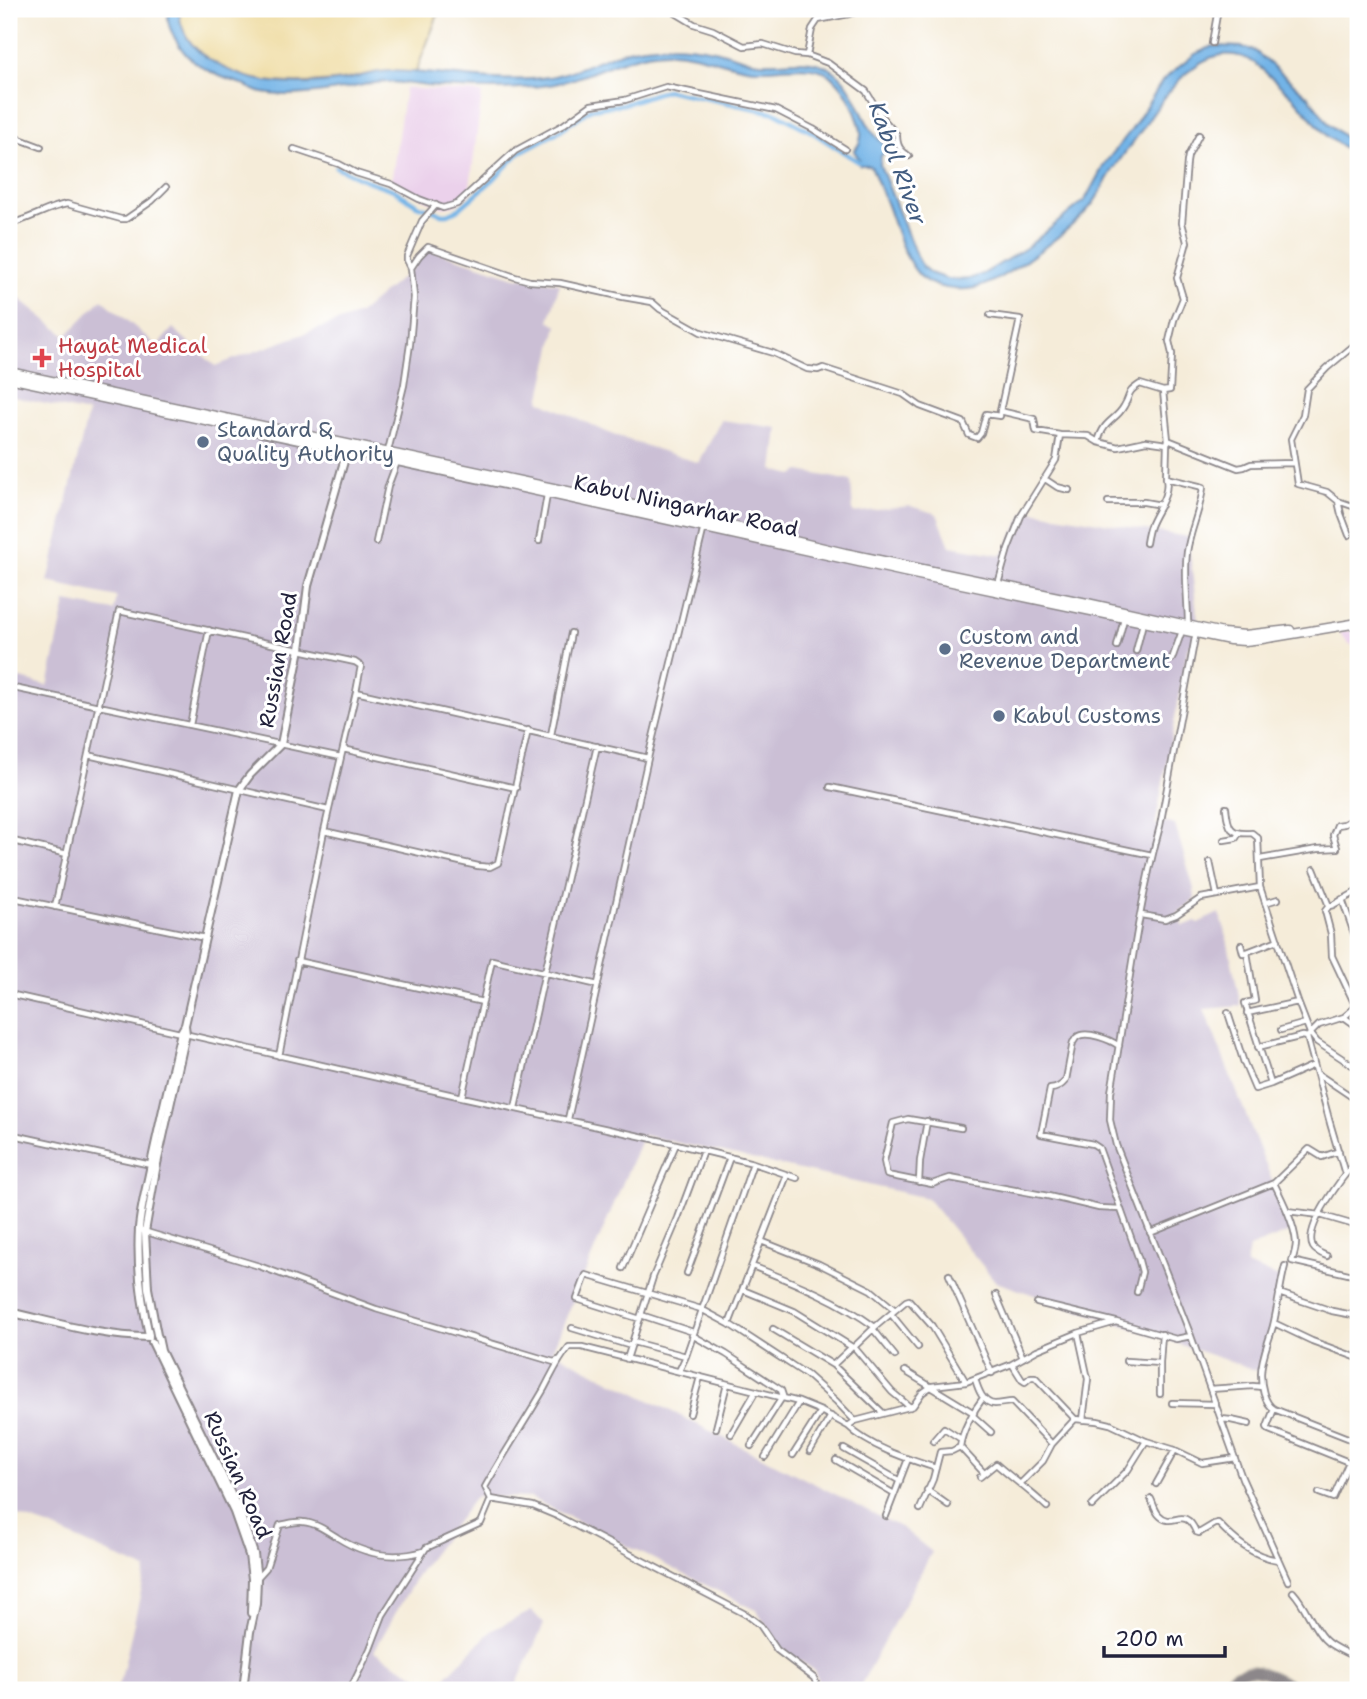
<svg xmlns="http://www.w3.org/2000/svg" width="1367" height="1699" viewBox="0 0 1367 1699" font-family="'Shantell Sans',sans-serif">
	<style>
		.built { fill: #ebd1eb }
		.industrial { fill: #cbbfd5 }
		.sand { fill: #eeda9e; stroke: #887e6c; stroke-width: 2 }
		.water { fill: #73b4e7; stroke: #4a6b91; stroke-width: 2 }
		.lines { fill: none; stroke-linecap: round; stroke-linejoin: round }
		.canal { stroke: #73b4e7; stroke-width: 4.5 }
		.taxiway { stroke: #8c878a; stroke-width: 10 }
		.street-casing { stroke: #8c878a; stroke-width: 8 }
		.secondary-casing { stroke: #8c878a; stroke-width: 10 }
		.highway-casing { stroke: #8c878a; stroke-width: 11 }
		.street { stroke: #fff; stroke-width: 4.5 }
		.secondary { stroke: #fff; stroke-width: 6 }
		.highway { stroke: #fff; stroke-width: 8 }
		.health-dot { fill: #e0444e; stroke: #fff; stroke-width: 2.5 }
		.service-dot { fill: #5c6f8a; stroke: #fff; stroke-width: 2.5 }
		.labels { text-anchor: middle; stroke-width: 6; stroke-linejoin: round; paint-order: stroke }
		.health-label { font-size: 21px; fill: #be3a42; stroke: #fff; text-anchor: start }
		.service-label { font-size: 21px; fill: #4e5e75; stroke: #fff; text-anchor: start }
		.street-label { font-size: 21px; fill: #22223b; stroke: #fff }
		.water-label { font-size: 23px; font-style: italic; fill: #425c80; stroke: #fff }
	</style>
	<rect width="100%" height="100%" fill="#fff"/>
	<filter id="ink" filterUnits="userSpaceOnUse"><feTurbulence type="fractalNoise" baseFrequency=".0143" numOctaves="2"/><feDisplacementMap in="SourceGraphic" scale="14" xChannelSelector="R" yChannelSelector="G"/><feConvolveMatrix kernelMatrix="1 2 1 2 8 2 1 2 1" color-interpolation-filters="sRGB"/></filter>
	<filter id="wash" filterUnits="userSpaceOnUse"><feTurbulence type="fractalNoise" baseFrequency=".00686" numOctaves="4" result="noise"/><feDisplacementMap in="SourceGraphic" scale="28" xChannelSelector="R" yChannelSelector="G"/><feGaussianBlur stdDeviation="1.57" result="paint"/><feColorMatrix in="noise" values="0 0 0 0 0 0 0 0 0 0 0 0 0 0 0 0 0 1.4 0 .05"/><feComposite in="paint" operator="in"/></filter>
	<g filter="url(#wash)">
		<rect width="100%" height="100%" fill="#f5ecd9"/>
		<!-- built -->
		<path class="built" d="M405 88 482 93 469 194 457 204 443 208 391 184Z
			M1358 630V649L1347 642 1339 632Z"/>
		<!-- industrial -->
		<path class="industrial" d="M425 248 515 277 560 283 549 321 557 325 540 401 613 435 699 463 721 420 778 428 773 470 793 475 800 471 851 481 853 513 910 506 937 514 950 546 1002 555 1026 510 1188 537 1199 630V639L1188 647 1155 826 1165 822 1175 825 1194 889 1195 899 1177 914 1183 926 1196 921 1198 923 1219 913 1225 929 1241 1006 1204 1009 1292 1231 1249 1248 1246 1265 1282 1278 1261 1372 996 1282 927 1198 643 1135 552 1351 902 1528 932 1552 858 1690H821L814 1670 783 1650 756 1610 531 1498 476 1496 419 1572 374 1651 436 1687 492 1630 532 1611 544 1624 514 1690H116L122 1675 146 1570 48 1526 9 1513V676L48 686 66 602 114 611 117 597 48 582 88 413 9 396V290L66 336 102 299 157 346 173 328 215 366 359 314 414 267Z"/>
		<!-- sand -->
		<path class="sand" d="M179 9H440L416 72C403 73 391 70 378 72 370 73 361 76 352 78 342 81 331 81 320 82 280 85 241 82 207 58 191 46 179 30 179 9Z"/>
		<!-- water -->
		<path class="water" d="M170 9H179C179 29 190 46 206 57 248 87 301 88 349 79 363 76 376 71 391 71 443 72 497 85 549 77 584 71 611 50 645 47 667 44 692 45 714 50 729 53 743 60 760 62 780 64 803 57 823 65 853 77 856 107 872 131 876 137 882 142 887 147V150L881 156 880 165 916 255 923 267 930 273 947 279 958 280 969 279 983 274 1026 248 1085 200 1105 163 1132 129 1163 80 1195 54 1213 46 1243 47 1255 51 1309 97 1328 123 1358 148V157L1328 137 1294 98 1255 63C1204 31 1165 96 1141 131 1132 144 1122 156 1113 170 1105 181 1100 195 1091 206 1073 228 1002 283 974 288 957 291 932 289 919 275 903 257 896 230 888 208 883 194 877 182 872 168L868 165H860L858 163 860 160 854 151C864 140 862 129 857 117 851 99 840 80 823 71 804 63 775 70 754 69 724 66 697 51 666 52 624 53 589 79 549 85 509 91 467 89 427 86 413 84 398 82 385 82 372 82 360 86 348 88 322 93 290 98 263 93 254 91 247 86 239 83 220 77 203 70 188 56 181 50 168 29 168 19 168 17 169 11 170 9Z"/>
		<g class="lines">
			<!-- canal -->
			<path class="canal" d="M336 167 365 180 394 190 417 205 442 214H448L459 209 494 179 520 152 556 133 591 109 624 104 666 90 776 113 812 132 859 162H864"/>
			<!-- taxiway -->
			<path class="taxiway" d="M1220 1690C1241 1654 1273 1676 1300 1690"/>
		</g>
	</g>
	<g filter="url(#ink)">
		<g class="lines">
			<!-- street casing -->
			<g class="street-casing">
				<path id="street" d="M669 9 694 24 713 30 744 46 763 44 795 54 807 55 828 63 866 91 883 119 897 135C897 146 900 150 909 156
					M1212 43 1218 9
					M807 55 812 29 818 20 849 14 865 9
					M9 135 41 147
					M294 149 339 164 356 173 391 184 419 199 443 208 457 204 515 151 563 125 591 105 625 100 666 87 776 110 813 129 845 149
					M9 224C29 220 48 207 67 204L121 219H126L152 201 166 187
					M411 268 419 256 428 247 515 277 530 281 560 283 623 297 652 302 660 309 701 332 773 353 807 369 818 370 823 368 903 394 920 406 963 422 969 435 977 438 981 433 986 414 1000 416V411L1034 419 1036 431 1060 435 1088 436 1098 442 1118 447 1146 441 1167 444 1168 440 1238 468 1244 467 1251 464 1294 463
					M990 315 1020 319 1000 411
					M1358 342 1327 368 1307 389 1303 415 1291 439 1298 484 1327 492 1338 501 1358 508
					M1168 440 1163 391 1170 390 1172 354 1169 341 1174 320 1183 298 1177 278 1187 242 1182 223 1187 162 1188 156 1199 135
					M1098 442C1104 419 1116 421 1124 406 1132 393 1125 394 1140 384L1163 391
					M1167 444 1166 478 1203 487C1201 509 1190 530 1187 552 1184 576 1188 600 1188 625
					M388 451 404 385 410 344 414 297 411 268 407 260V256L422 221 436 205
					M1045 479 1057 487 1069 490
					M1338 501 1341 514 1349 535
					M1108 502H1144L1161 505
					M539 541 547 495
					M376 542 388 486 397 462
					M1146 543C1147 537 1148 531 1150 526 1156 510 1170 496 1166 478
					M998 584 1008 549 1021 516 1056 460 1060 435
					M1196 632 1160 826C1136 913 1127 1004 1111 1092L1110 1120 1116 1145 1191 1336 1242 1478 1288 1581
					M1117 646 1124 619
					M1136 651 1143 623
					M1172 659 1182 631
					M9 687 341 757
					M356 692 648 758
					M190 725 209 630
					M551 735 571 633
					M343 749 516 788
					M88 755 328 810
					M830 787 1152 855
					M1226 808C1228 828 1230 835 1252 833L1258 838 1260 887 1298 1002 1310 1033 1317 1042 1358 1069
					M324 831 478 866 490 867 498 863 528 730
					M9 840 67 854
					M1224 840 1236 838 1239 833
					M1260 859 1318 849 1337 848 1333 835 1337 825 1344 824 1358 816
					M1210 862 1217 895
					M1314 869 1329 906 1333 905 1358 891
					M9 897 205 938
					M1342 899 1358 945
					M1265 903 1278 899
					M1329 906 1325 911 1331 934 1332 956 1356 1007
					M55 907 119 611 355 662 361 666 356 692 324 831 279 1056
					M1141 915 1165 919 1176 915 1201 898 1260 887
					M1241 945 1243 953 1247 952 1255 1001 1245 1003 1271 1084
					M1247 952 1278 940
					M297 961 483 1002
					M9 994 462 1097 676 1144 753 1163 797 1178
					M1228 1013 1244 1063 1255 1089 1271 1084 1314 1065
					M1247 1013 1298 1002
					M1344 1017 1358 1027
					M1281 1030 1306 1023
					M1119 1046C1111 1040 1086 1030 1077 1037 1075 1038 1075 1041 1073 1042L1066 1080C1062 1085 1056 1089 1050 1089L1041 1134 1093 1144 1099 1148 1138 1257 1142 1272 1137 1292
					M1258 1047 1303 1036 1307 1037
					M1318 1074 1358 1101
					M462 1097 492 960 598 985
					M515 1108 545 972 597 746
					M568 1119 648 758 704 527
					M961 1128 908 1119 893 1123 884 1161 887 1175 932 1184 950 1178 1048 1196 1099 1208 1121 1209
					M9 1134 151 1165
					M1345 1174 1330 1123 1307 1037 1319 1025 1344 1017 1358 1005
					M919 1182 920 1161 927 1121
					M1274 1183C1282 1199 1295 1225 1296 1243 1296 1249 1294 1255 1292 1261L1357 1276
					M1287 1211 1320 1215 1358 1226
					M143 1231 259 1266 376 1309 554 1362 558 1360
					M1150 1233 1274 1183 1309 1149 1322 1157 1339 1151
					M761 1241 819 1264 871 1290 895 1310
					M1327 1256C1322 1254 1316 1252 1313 1247 1302 1228 1345 1174 1358 1159
					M752 1266C795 1283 837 1299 875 1327
					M1285 1266C1280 1285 1278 1306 1273 1326 1269 1341 1261 1358 1261 1374 1261 1385 1264 1403 1274 1409L1358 1442
					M623 1268 676 1144
					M687 1273 730 1157
					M949 1275 992 1373
					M743 1290 794 1311 852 1347
					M1279 1293 1332 1311 1358 1316
					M996 1295 1023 1358
					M1037 1303 1116 1322 1176 1339 1191 1336
					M891 1314 918 1347
					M641 1315 693 1332
					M640 1319 577 1299 586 1275 701 1309 729 1324 807 1375 836 1401 855 1421
					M1274 1323 1312 1341 1358 1358
					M729 1324 787 1175
					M572 1328 631 1346
					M773 1329 833 1365 883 1413
					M873 1329 895 1356
					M1078 1333 1088 1379 1083 1420
					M692 1335 726 1354 781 1390 783 1396 751 1446
					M633 1342 686 1356
					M854 1347 892 1392 910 1407
					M627 1359 653 1277 678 1218 703 1151
					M1126 1361 1160 1363
					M1012 1364 1022 1380 1025 1382 1031 1377H1035L1075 1419
					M833 1365 852 1347H854L875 1327 906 1301 909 1300 932 1326 966 1382
					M679 1371 686 1356 753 1163
					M905 1371 974 1413
					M975 1379C978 1389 983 1404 995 1404 1001 1404 1007 1402 1012 1402L1052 1444
					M1210 1389 1253 1386 1262 1387
					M1160 1394V1363L1162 1334
					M1172 1403 1216 1404
					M1274 1409 1267 1427 1269 1430 1356 1465
					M690 1414 700 1377
					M972 1415 991 1432
					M1221 1419 1231 1420 1249 1424
					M848 1426C869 1447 908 1459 936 1468
					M716 1428 727 1384
					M731 1434 756 1391
					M933 1441 944 1428 961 1439
					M960 1447 984 1473
					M844 1449 900 1481
					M810 1451 831 1416
					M793 1455 821 1411
					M765 1457 799 1402
					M836 1460 894 1494
					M980 1477 996 1464C1013 1479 1030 1491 1047 1507
					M1020 1484 1043 1461 1052 1444 1075 1419 1097 1421 1110 1424 1146 1441 1175 1450 1202 1463 1235 1458
					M1156 1484 1175 1450
					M927 1490 948 1505
					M1319 1493 1333 1498 1349 1462
					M1151 1499C1153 1503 1155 1511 1159 1515 1173 1530 1184 1504 1196 1532L1199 1533 1214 1524 1218 1523C1235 1541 1252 1556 1278 1560
					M1092 1506 1128 1470 1146 1441
					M920 1509 933 1479 940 1452 952 1451 960 1447C962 1431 973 1411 983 1398
					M886 1516 908 1459
					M257 1578 266 1568 280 1525C287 1524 296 1521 303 1522 316 1523 327 1531 338 1538 365 1555 394 1560 424 1551
					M1293 1592C1306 1606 1311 1625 1324 1639 1332 1648 1348 1653 1358 1659
					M350 1690 370 1649 383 1615 426 1548 481 1523 491 1499
					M819 1690 814 1678 777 1650 760 1625 747 1615 557 1516 533 1506 491 1499 485 1487C504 1453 525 1422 544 1389 552 1374 558 1360 569 1347H582L799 1402 821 1411 848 1426 855 1421 913 1406 922 1393 932 1386 966 1382 1012 1364 1037 1350 1078 1333 1116 1322"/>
			</g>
			<!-- secondary casing -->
			<g class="secondary-casing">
				<path id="secondary" d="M9 1312C54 1322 102 1337 149 1337
					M149 1335C141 1300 137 1264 139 1228 141 1205 148 1182 152 1159 161 1117 171 1074 181 1032L185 1025 239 790 250 775 281 744 300 649 308 586 347 451
					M157 1335 148 1288 145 1232 157 1164 186 1034 185 1025
					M158 1337 161 1351 239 1510 254 1554 257 1579 256 1604 250 1632 243 1690
					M152 1342 234 1512 249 1555 252 1579 251 1613"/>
			</g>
			<!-- highway casing -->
			<g class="highway-casing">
				<path id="highway" d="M9 372 723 524 845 553 1087 603 1223 633 1245 635 1290 630
					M9 378 560 496 904 572 1230 640 1245 641 1262 639 1358 623"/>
			</g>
			<!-- street -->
			<use href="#street" class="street"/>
			<!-- secondary -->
			<use href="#secondary" class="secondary"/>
			<!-- highway -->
			<use href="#highway" class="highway"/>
		</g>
	</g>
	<!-- markers -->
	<path class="health-dot" d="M38.5 347.5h7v7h7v7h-7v7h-7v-7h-7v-7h7z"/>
	<g class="service-dot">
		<circle cx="203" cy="442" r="7"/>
		<circle cx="945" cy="649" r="7"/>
		<circle cx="999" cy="716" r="7"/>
	</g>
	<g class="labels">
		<!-- health labels -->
		<g class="health-label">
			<text x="58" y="353">Hayat Medical<tspan x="58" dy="24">Hospital</tspan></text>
		</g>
		<!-- service labels -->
		<g class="service-label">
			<text x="217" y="437">Standard &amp;<tspan x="217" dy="24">Quality Authority</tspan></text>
			<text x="959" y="644">Custom and<tspan x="959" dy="24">Revenue Department</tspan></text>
			<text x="1013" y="723">Kabul Customs</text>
		</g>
		<!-- street labels -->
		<g class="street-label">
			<text transform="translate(686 506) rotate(12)" y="7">Kabul Ningarhar Road</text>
			<text transform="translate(278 660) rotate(-80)" y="7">Russian Road</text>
			<text transform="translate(238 1475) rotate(66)" y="7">Russian Road</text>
		</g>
		<!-- water labels -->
		<g class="water-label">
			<text transform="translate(898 163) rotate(70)" y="8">Kabul River</text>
		</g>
	</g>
	<!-- margin -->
	<rect width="1367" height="1699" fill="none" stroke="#fff" stroke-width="35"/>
	<!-- scale -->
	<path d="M1104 1646v10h121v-10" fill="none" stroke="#22223b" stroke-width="3.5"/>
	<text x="1115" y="1646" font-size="21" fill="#22223b" stroke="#ffffff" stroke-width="5" paint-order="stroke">200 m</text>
</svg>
